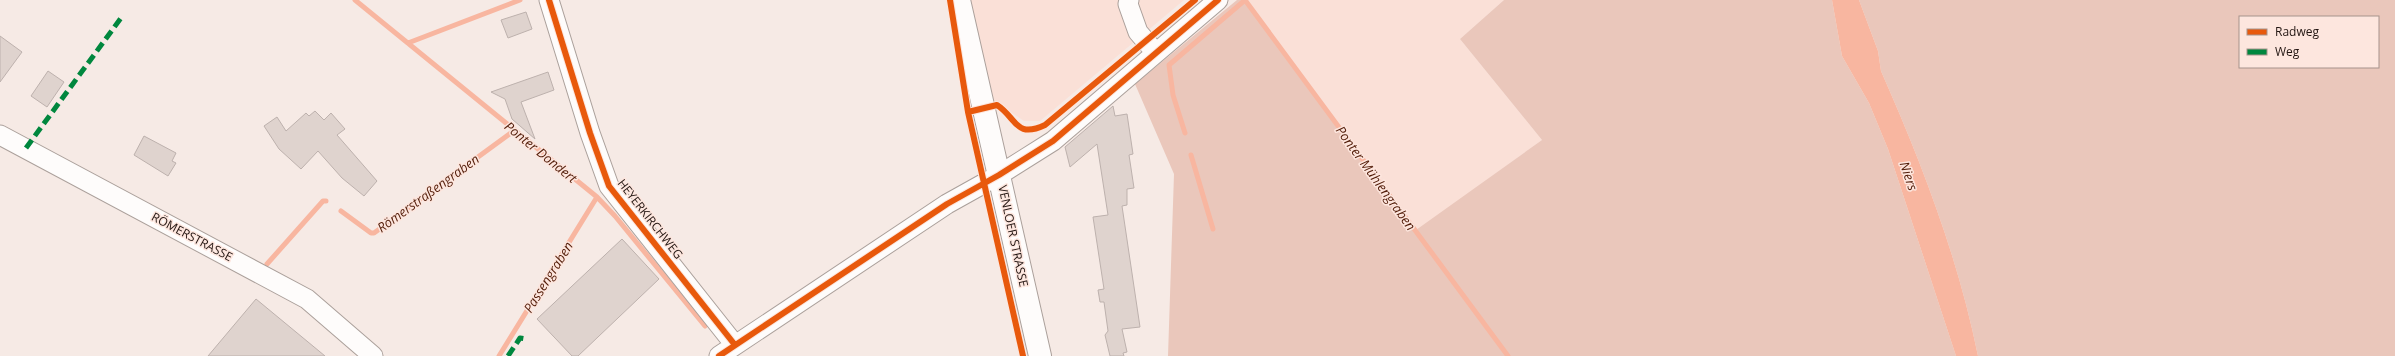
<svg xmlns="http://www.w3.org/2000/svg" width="2395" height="356" viewBox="0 0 2395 356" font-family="'Open Sans',sans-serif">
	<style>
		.built { fill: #fae0d7 }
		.green { fill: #eac7bb; fill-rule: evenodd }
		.water { fill: #f8b6a0 }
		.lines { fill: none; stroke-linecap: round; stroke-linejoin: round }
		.stream { stroke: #f8b6a0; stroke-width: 5 }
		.building { fill: #dfd3ce; stroke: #bdb1ad }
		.minor-casing { stroke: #aba09b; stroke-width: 21 }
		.major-casing { stroke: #aba09b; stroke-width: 24 }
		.minor { stroke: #fefcfb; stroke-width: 19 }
		.major { stroke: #fefcfb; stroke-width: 22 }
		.quiet { stroke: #00873e; stroke-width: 5; stroke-dasharray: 10 5; stroke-linecap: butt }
		.cycleway-casing { stroke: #fde6de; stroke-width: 8 }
		.cycleway { stroke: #e8590c; stroke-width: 6 }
		.labels { text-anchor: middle; stroke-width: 3; stroke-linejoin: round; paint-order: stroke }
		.street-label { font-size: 12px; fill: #231612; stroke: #fde6de }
		.water-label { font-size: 13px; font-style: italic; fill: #521c08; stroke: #fde6de }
	</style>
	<rect width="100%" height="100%" fill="#f6eae5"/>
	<!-- built -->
	<path class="built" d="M970 0H1184L1040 121H1024L993 100Z
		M1245 0H1504L1460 39 1542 140 1416 231Z"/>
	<!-- green -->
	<path class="green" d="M1237 0H1245L1416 230 1542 140 1460 39 1504 0H1832L1842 56 1869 103 1888 149 1956 356H1168L1174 174 1135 84Z
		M1859 0H2395V356H1978C1958 257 1922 164 1881 71L1878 51ZM2240 17H2378V67H2240Z"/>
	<!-- water -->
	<path class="water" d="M1832 0H1859L1878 51 1881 71C1922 164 1958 257 1978 356H1956L1888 149 1869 103 1842 56Z"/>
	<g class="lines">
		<!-- stream -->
		<path class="stream" d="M355 0 597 197 615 216 705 326
			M408 43 520 0
			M1185 133 1173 95 1169 65 1245 0 1508 356
			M1191 155 1213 229
			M341 211 371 233H374L515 130
			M267 264 323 201H326
			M499 356 597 197"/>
	</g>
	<!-- building -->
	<path class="building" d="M526 12 532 29 508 38 501 20Z
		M0 36 22 52 0 82Z
		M48 71 64 82 47 107 31 96Z
		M548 72 554 90 521 102 535 139 512 119 505 99 491 92Z
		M1113 106 1115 116 1127 114 1133 154 1129 155 1134 188 1127 189V205L1122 206 1140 327 1122 329 1127 352 1123 353 1124 356H1110L1105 335 1108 331 1104 302H1100L1098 290 1104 289 1093 217 1108 215 1097 144 1070 167 1065 147Z
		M315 111 324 120 331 113 345 129 337 135 377 181 364 196 342 178 318 151 301 169 279 149 264 126 277 117 286 131 306 113 309 116Z
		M144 136 176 153 172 161 176 163 168 176 134 155Z
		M622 239 659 279 578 356H572L537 319Z
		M256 299 325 356H208Z"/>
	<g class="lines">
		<!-- minor casing -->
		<g class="minor-casing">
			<path id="minor" d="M549 0 590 133 609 186 735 345
				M1129 0 1128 4 1138 32 1156 53
				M0 135 307 299 373 356
				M719 356 947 204 999 175 1053 141 1218 0"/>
		</g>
		<!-- major casing -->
		<g class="major-casing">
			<path id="major" d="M959 0 1040 356"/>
		</g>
		<!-- minor -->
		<use href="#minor" class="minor"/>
		<!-- major -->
		<use href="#major" class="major"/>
		<!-- quiet -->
		<path class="quiet" d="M26 148 121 18
			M508 356 520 338 526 339"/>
		<!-- cycleway casing -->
		<g class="cycleway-casing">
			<path id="cycleway" d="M549 0 590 133 609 186 735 345
				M950 0 968 112 1023 356
				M968 112 997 105C1017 118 1015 139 1045 125L1195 0
				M719 356 947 204 999 175 1053 141 1218 0"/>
		</g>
		<!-- cycleway -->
		<use href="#cycleway" class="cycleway"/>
	</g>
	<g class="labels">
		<!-- street labels -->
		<g class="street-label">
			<text transform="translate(650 219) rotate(52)" y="4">HEYERKIRCHWEG</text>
			<text transform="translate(1013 236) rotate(78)" y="4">VENLOER STRASSE</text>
			<text transform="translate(192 237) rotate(28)" y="4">RÖMERSTRASSE</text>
		</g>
		<!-- water labels -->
		<g class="water-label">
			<text transform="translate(541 152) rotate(39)" y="5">Ponter Dondert</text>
			<text transform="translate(1909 176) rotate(71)" y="5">Niers</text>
			<text transform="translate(1376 178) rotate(54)" y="5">Ponter Mühlengraben</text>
			<text transform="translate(428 193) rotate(-36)" y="5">Römerstraßengraben</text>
			<text transform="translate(548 277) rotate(-58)" y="5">Passengraben</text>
		</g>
	</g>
	<!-- legend -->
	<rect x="2239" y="16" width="140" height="52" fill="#fde6de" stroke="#a6938c"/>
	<rect x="2247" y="29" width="20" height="6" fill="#e8590c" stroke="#a6938c"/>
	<text x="2275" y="36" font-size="12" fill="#231612">Radweg</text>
	<rect x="2247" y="49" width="20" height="6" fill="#00873e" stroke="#a6938c"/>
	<text x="2275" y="56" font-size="12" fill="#231612">Weg</text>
</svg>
